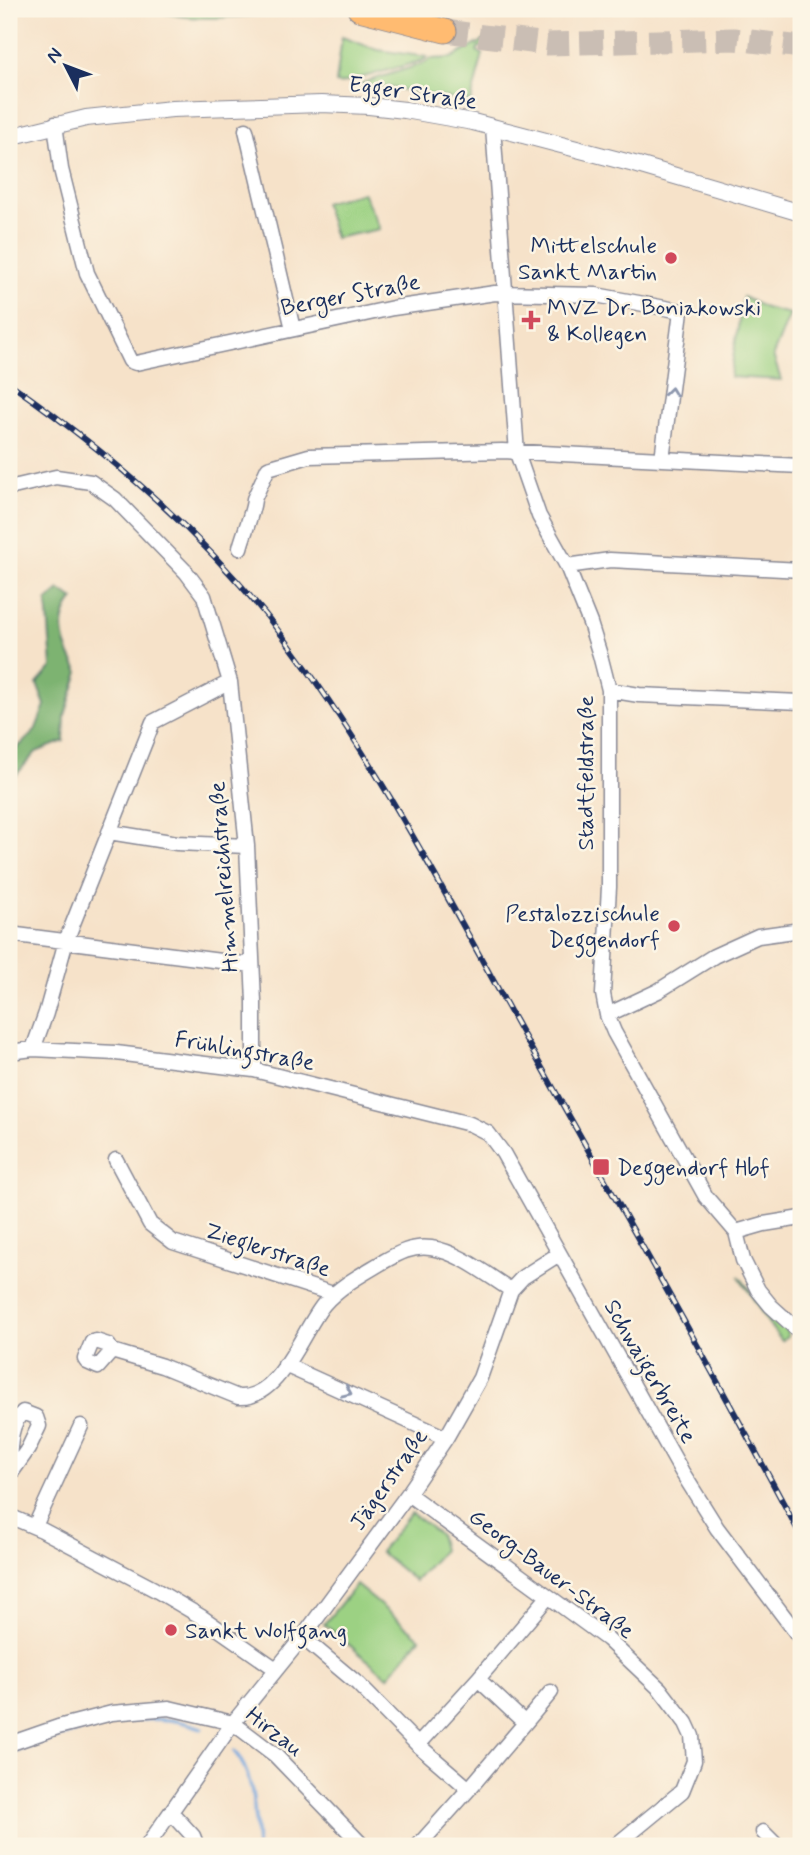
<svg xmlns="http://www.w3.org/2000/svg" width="810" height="1855" viewBox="0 0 810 1855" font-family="Mynerve,sans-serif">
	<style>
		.green { fill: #9cd183; stroke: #5c8070; stroke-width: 2 }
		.forest { fill: #7db371; stroke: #4c7168; stroke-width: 2 }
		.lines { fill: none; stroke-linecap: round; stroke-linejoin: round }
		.stream { stroke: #71a4dd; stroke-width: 3.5 }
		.trunk-tunnel { stroke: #cabeb4; stroke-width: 23; stroke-dasharray: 23 11; stroke-linecap: butt }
		.minor-casing { stroke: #888894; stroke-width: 17 }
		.tertiary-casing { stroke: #888894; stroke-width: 18 }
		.trunk-casing { stroke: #888894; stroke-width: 25 }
		.minor { stroke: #fff; stroke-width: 14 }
		.tertiary { stroke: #fff; stroke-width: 16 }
		.trunk { stroke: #ffbb71; stroke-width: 23 }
		.rail-casing { stroke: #1b2f5e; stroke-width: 6 }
		.rail { stroke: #fcf5e5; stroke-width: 3.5; stroke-dasharray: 10; stroke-linecap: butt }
		.oneway { stroke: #8d97ae }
		.poi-dot { fill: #d1495b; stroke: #fcf5e5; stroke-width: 2.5 }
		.labels { text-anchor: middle; stroke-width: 5; stroke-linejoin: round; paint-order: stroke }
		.street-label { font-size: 23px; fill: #1b2f5e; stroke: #fcf5e5 }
		.poi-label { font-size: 23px; fill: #1b2f5e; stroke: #fcf5e5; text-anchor: start }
	</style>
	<rect width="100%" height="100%" fill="#fcf5e5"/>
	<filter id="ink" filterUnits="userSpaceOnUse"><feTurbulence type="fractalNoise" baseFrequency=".0143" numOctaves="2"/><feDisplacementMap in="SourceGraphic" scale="14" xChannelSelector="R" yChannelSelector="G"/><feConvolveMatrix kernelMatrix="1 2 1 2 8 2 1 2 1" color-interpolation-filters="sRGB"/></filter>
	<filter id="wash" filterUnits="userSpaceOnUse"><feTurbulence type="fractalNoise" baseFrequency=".00686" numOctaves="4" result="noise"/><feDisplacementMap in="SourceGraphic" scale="28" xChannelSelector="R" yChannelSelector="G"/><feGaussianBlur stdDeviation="1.57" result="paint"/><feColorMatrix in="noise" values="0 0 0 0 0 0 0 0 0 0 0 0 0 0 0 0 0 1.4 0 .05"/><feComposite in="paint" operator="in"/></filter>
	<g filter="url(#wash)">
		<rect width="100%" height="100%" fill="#f6e2c9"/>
		<!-- green -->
		<path class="green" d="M153 9H284L286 12C243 15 194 25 153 9Z
			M342 37 378 50 427 57 424 60 339 84 336 83Z
			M485 40V48L479 47 477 51 483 54 471 101 468 102 394 88 356 85 425 63 430 59 451 58Z
			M363 192 380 229 335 238 324 203Z
			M743 297 765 308 790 314 773 355 781 380 730 377Z
			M739 1276 760 1303 786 1328 788 1336 782 1341 770 1326Z
			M411 1513 439 1534 443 1550 415 1581 380 1552Z
			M356 1585 420 1638 388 1677 324 1624Z"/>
		<!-- forest -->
		<path class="forest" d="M60 590 74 599C54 622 65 649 79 672L65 715 64 741 36 752 16 775 9 777V756L35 731 45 705 37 684 52 667 47 601Z"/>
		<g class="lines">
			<!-- stream -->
			<path class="stream" d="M234 1751C256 1776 254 1815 257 1846
				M9 1754C60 1736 115 1715 170 1720 181 1721 192 1725 202 1728"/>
		</g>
	</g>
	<g filter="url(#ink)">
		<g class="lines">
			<!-- trunk-tunnel -->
			<path class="trunk-tunnel" d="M445 31 547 44 734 39 801 47"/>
			<!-- minor casing -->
			<g class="minor-casing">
				<path id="minor" d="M55 124 61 169 87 273 130 361 136 363 393 308 495 293 596 295 681 311 662 459
					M493 127 517 453 539 516 567 566 590 623 600 655 609 690V887L603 994 607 1015 614 1032 706 1197 736 1232 743 1260 758 1290 771 1306 801 1333
					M246 130 293 329
					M9 488 56 477 91 482 115 499 186 572 204 596 230 682 247 846 254 1002V1070
					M240 548C243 535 254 510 254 499L268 468 309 456 502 451 801 466
					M567 566 610 560 801 570
					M609 690 639 695 801 702
					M109 832 177 843 247 846
					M9 934 252 965
					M607 1015 658 991 714 956 758 936 801 930
					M33 1049 46 1013 66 941 153 722 230 682
					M9 1052 33 1049 116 1053 254 1070 470 1124 488 1133 503 1153 682 1472 717 1528 801 1639
					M116 1160 150 1224 173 1242 333 1294
					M736 1232 764 1224 801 1218
					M112 1351 98 1367 87 1362 85 1359 92 1342 96 1341 108 1345 112 1351 162 1366 238 1397C280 1400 301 1332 324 1304 340 1286 361 1275 381 1263 397 1254 412 1245 431 1248 459 1252 487 1275 511 1290
					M285 1365 446 1438
					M9 1466C10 1449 9 1424 23 1412L36 1417 39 1426 28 1449 9 1476
					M408 1494 607 1639 660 1689 686 1723 692 1736 694 1761 682 1791 615 1846
					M9 1516 42 1530 154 1589 200 1616 276 1669
					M35 1526 81 1426
					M302 1637 358 1684 418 1745 469 1789 418 1846
					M478 1679 548 1597
					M525 1723 551 1692
					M9 1744 58 1727 112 1713 169 1708 233 1723 275 1755 363 1846
					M418 1745 478 1679 525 1723 469 1789
					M171 1812 193 1836 197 1846
					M763 1832 777 1846
					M147 1846 233 1723 305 1634 408 1494 446 1438 480 1378 511 1290 523 1277 559 1254"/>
			</g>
			<!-- tertiary casing -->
			<g class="tertiary-casing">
				<path id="tertiary" d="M9 137 86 118 172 109 321 104 369 106 405 110 473 122 638 165 801 213"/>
			</g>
			<!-- trunk casing -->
			<g class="trunk-casing">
				<path id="trunk" d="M359 9 445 31"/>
			</g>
			<!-- minor -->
			<use href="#minor" class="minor"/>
			<!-- tertiary -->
			<use href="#tertiary" class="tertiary"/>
			<!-- trunk -->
			<use href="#trunk" class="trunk"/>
			<!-- rail casing -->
			<g class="rail-casing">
				<path id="rail" d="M9 383C111 454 208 538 284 638 378 762 453 909 529 1045 621 1208 713 1371 801 1536"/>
			</g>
			<!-- rail -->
			<use href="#rail" class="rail"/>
		</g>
		<!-- one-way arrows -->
		<defs><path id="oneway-chevron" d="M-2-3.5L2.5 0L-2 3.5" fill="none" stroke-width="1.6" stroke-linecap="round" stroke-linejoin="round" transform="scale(1.75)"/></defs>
		<g class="oneway">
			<use href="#oneway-chevron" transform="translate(671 392) rotate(-83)"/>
			<use href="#oneway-chevron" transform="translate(347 1392) rotate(24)"/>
		</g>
	</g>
	<!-- markers -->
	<g class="poi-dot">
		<circle cx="671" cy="258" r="7"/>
		<path d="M527.5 309.5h7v7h7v7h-7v7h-7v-7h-7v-7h7z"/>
		<circle cx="674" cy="926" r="7"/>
		<rect x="592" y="1158" width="18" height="18" rx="3.5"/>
		<circle cx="171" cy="1630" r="7"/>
	</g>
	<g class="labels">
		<!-- street labels -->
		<g class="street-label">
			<text transform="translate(413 92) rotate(8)" y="8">Egger Straße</text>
			<text transform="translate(350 294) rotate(-11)" y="8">Berger Straße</text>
			<text transform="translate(585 773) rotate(-90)" y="8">Stadtfeldstraße</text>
			<text transform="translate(223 877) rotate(-94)" y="8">Himmelreichstraße</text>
			<text transform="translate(245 1050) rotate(10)" y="8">Frühlingstraße</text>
			<text transform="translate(268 1249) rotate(18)" y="8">Zieglerstraße</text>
			<text transform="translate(651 1371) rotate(60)" y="8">Schwaigerbreite</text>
			<text transform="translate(388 1479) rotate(-55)" y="8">Jägerstraße</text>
			<text transform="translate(552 1573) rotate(37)" y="8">Georg-Bauer-Straße</text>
			<text transform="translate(275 1731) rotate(38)" y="8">Hirzau</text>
		</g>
		<!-- poi labels -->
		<g class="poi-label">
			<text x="657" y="253" text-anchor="end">Mittelschule<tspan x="657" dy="26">Sankt Martin</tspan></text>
			<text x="547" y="315">MVZ Dr. Boniakowski<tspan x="547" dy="26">&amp; Kollegen</tspan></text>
			<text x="660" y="921" text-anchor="end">Pestalozzischule<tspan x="660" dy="26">Deggendorf</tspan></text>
			<text x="617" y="1175">Deggendorf Hbf</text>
			<text x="185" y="1638">Sankt Wolfgang</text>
		</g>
	</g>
	<!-- margin -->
	<rect width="810" height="1855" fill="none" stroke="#fcf5e5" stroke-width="35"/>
	<!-- north arrow -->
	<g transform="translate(66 66) rotate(312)" stroke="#fcf5e5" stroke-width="5" paint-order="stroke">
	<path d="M0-5L12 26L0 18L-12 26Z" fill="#1b2f5e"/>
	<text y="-10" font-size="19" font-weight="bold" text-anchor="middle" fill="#1b2f5e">N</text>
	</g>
</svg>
